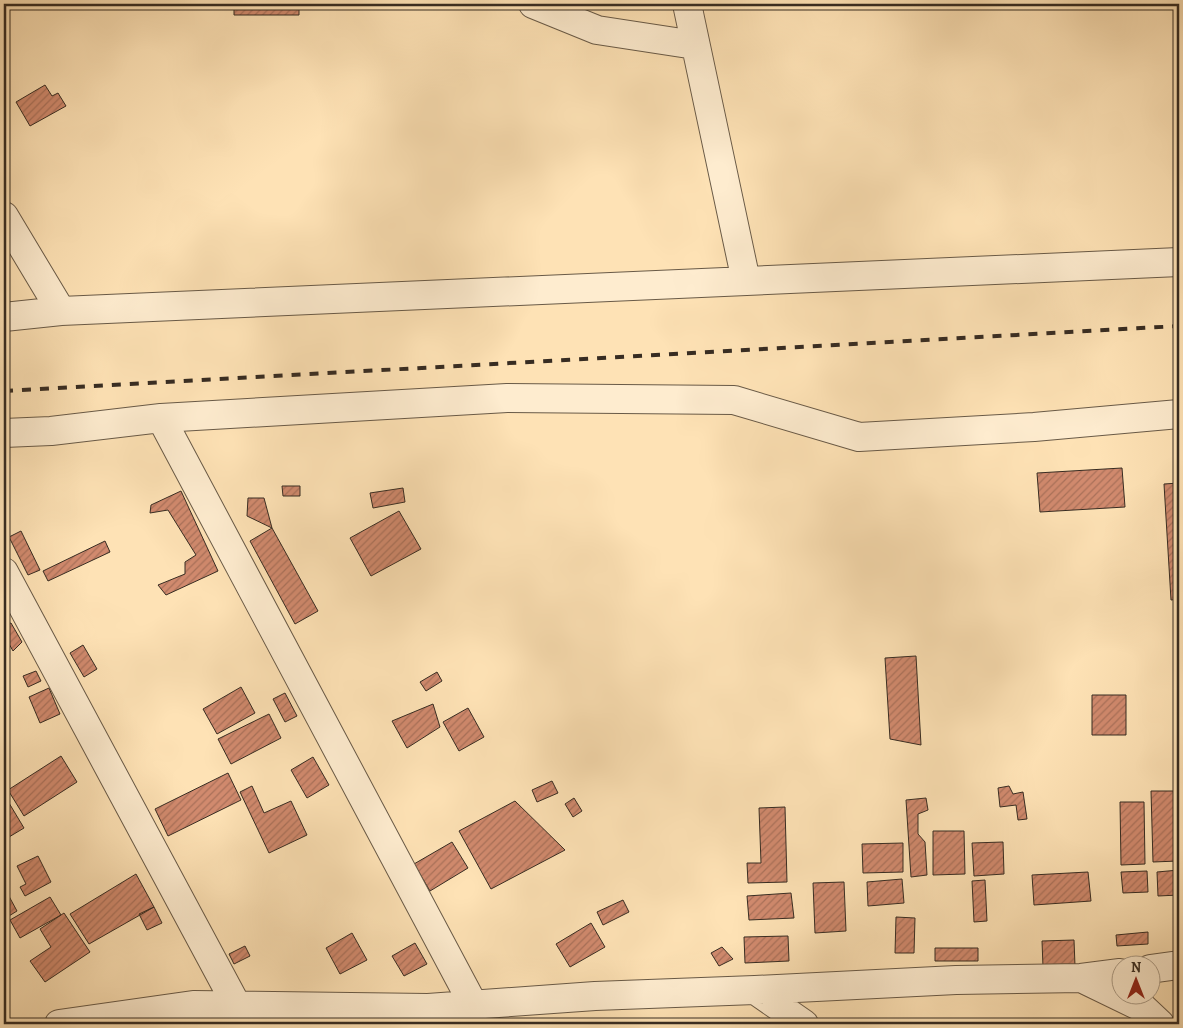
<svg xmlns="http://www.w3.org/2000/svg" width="1183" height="1028" viewBox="0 0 1183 1028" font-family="Alegreya,serif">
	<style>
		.building { fill: url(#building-hatch); stroke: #372c22 }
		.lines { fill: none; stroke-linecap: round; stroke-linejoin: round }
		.minor-casing { stroke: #695a47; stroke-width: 30 }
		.minor { stroke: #feeccf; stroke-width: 28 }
		.rail { stroke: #372c22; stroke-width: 4; stroke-dasharray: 9 9; stroke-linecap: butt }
	</style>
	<defs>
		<pattern id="building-hatch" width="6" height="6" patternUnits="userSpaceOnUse" patternTransform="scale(1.25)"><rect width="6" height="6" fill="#d18a6e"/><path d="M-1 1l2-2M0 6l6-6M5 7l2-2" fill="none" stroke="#aa715a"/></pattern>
	</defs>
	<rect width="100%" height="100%" fill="#fee2b5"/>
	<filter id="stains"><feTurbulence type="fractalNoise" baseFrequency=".004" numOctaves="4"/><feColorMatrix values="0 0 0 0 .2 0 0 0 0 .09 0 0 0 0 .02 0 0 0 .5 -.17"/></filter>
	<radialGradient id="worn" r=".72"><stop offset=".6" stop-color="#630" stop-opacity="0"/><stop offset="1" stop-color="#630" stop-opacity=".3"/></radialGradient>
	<!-- building -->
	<path class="building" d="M234 4H299V15H234Z
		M45 85 52 96 58 93 66 106 30 126 16 102Z
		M1122 468 1125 507 1040 512 1037 473Z
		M1179 483V599L1171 600 1164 484Z
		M282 486H300V496H283Z
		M403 488 405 502 373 508 370 493Z
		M181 491 218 571 166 595 158 585 185 574V562L196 555 168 510 150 513 151 505Z
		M248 498H264L272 528 247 516Z
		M399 511 421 549 371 576 350 538Z
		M272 528 318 611 295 624 250 541Z
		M21 531 40 570 28 575 9 537Z
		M105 541 110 552 48 581 43 571Z
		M11 623 22 642 13 651 4 635V625Z
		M83 645 97 669 84 677 70 653Z
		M916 656 921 745 890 739 885 658Z
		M36 671 41 681 28 687 23 676Z
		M437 672 442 681 426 691 420 682Z
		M241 687 255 713 217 734 203 709Z
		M49 688 60 714 40 723 29 697Z
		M285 693 297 716 285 722 273 699Z
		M1092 695H1126V735H1092Z
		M433 704 440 727 407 748 392 721Z
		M468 708 484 737 459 751 443 722Z
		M269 714 281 738 231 764 218 739Z
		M61 756 77 782 24 816 8 790Z
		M313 757 329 785 307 798 291 770Z
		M228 773 241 800 168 836 155 809Z
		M552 781 558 793 537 802 532 790Z
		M252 786 264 813 291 801 307 835 269 853 240 792Z
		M1009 786 1013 794 1023 792 1027 819 1018 820 1016 805 1000 807 998 788Z
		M1151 791H1176L1178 861 1153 862Z
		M6 798 24 828 4 840V800Z
		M574 798 582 811 573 817 565 804Z
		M926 798 928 810 918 814V834L925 842 927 875 911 877 906 800Z
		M515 801 565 850 491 889 459 831Z
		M1120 802H1144L1145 864 1121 865Z
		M785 807 787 882 748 883 747 863H761L759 808Z
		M933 831H964L965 874 933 875Z
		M452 842 468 868 430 891 414 864Z
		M1003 842 1004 874 974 876 972 843Z
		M903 843V872L863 873 862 844Z
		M38 856 51 882 25 896 20 887 26 884 17 866Z
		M1179 870V895L1158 896 1157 872Z
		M1147 871 1148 892 1123 893 1121 872Z
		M1088 872 1091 901 1034 905 1032 875Z
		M136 874 154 907 89 944 70 914Z
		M902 879 904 903 868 906 867 882Z
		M985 880 987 921 974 922 972 881Z
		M844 882 846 931 815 933 813 883Z
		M4 887 17 911 4 919Z
		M791 893 794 918 749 920 747 896Z
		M50 897 61 915 20 938 10 920Z
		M623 900 629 912 603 925 597 912Z
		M154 907 162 923 147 930 139 914Z
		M64 913 90 952 45 982 30 961 51 947 40 929Z
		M896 917 915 918 914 953H895Z
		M591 923 605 947 570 967 556 944Z
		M1148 932V944L1117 946 1116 935Z
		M352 933 367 960 340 974 326 948Z
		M788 936 789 961 745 963 744 937Z
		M1074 940 1075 966 1043 967 1042 941Z
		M415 943 427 964 404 976 392 956Z
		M245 946 250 956 234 964 229 954Z
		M722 947 733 959 719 966 711 953Z
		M935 948H978V961H935Z"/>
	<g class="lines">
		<!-- minor casing -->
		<g class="minor-casing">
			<path id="minor" d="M533 4 597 30 695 45
				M687 4 746 281
				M4 216 61 311
				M4 317 61 311 1179 262
				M161 418 473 1004
				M4 433 51 431 161 418 507 398 734 400 859 437 1034 427 1179 414
				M4 572 237 1006
				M1150 969 1179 965
				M1081 978 1143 1008 1160 1024
				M755 990 804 1024
				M59 1024 193 1005 428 1008 595 996 755 990 956 980 1081 978 1120 973"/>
		</g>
		<!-- minor -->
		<use href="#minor" class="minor"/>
		<!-- rail -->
		<path class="rail" d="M4 391 1179 326"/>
	</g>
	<!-- margin -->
	<rect width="1183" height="1028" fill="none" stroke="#fee2b5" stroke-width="20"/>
	<rect x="5" y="5" width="1173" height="1018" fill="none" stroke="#372c22" stroke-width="2.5"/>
	<rect x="10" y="10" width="1163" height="1008" fill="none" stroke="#372c22"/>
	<!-- north arrow -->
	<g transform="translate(1136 980)"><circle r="24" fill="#feeccf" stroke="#ae9f8a"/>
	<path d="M0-4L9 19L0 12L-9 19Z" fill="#8f2418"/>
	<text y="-8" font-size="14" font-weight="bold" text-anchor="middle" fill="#372c22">N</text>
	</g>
	<rect width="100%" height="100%" filter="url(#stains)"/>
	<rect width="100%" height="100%" fill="url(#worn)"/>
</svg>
